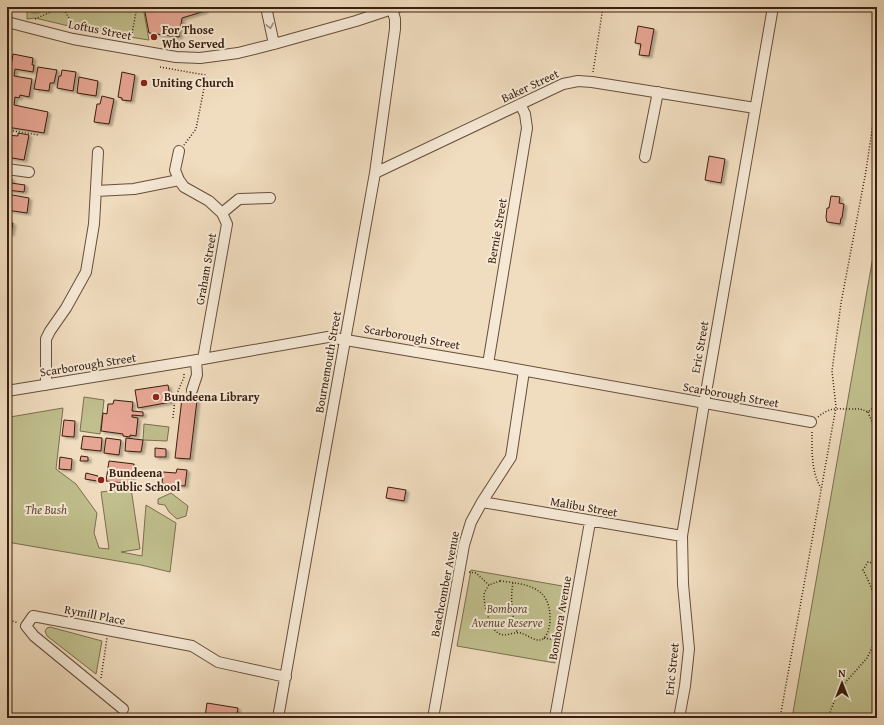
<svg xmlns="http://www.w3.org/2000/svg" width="884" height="725" viewBox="0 0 884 725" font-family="'Gentium Book Plus',serif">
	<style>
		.green { fill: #c0bf8d; stroke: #7c6e4e }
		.building { fill: #e7a694; stroke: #391e0e; filter: url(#shadow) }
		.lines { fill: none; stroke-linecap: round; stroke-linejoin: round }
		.minor-casing { stroke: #674e3a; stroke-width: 12 }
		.path { stroke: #391e0e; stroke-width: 1.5; stroke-dasharray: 1 2; stroke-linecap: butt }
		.minor { stroke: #f5e8d5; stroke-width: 10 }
		.oneway { stroke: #a08d7b }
		.poi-dot { fill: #8f2418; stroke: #f5e8d5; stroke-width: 1.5 }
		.labels { text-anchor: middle; stroke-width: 4; stroke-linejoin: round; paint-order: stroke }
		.street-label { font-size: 12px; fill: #391e0e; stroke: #f5e8d5 }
		.poi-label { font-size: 12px; font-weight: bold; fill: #391e0e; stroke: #f5e8d5; text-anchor: start }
		.park-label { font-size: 12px; font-style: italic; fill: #624e34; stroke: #f5e8d5 }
	</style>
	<defs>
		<filter id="shadow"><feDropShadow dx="3" dy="2" stdDeviation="1" flood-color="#0004"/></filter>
	</defs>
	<rect width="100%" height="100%" fill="#f0dcbe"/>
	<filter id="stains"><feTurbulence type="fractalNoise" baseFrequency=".005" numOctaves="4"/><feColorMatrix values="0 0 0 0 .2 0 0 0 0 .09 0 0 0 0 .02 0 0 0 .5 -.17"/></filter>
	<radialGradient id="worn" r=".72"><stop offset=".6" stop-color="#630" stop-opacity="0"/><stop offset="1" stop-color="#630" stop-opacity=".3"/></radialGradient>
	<!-- green -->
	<path class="green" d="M27 7H143L149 40 90 31 35 18 27 19Z
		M877 234V718H792Z
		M84 397 104 400 100 434 80 431Z
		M63 408 56 469 76 484 97 513 94 533 99 548 109 549 101 492 131 488 140 549 121 552 142 556 146 505 176 523 170 572 141 565 7 542V434L10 417Z
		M144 424 169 427 167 441 143 440Z
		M171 493 188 506 186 516 177 519 169 512 165 505 158 504V499Z
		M471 570 568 587 555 663 457 646Z
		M50 627 102 641 96 674 47 636 45 631 47 628Z"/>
	<!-- building -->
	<path class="building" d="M28 7H36V11H28Z
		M144 7H205V11L182 18 179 37 149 33Z
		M638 26 654 29 649 56 639 55 641 44 635 43Z
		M13 54 33 58 32 65H34L33 72 15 69 14 76 32 79 29 97 20 95 19 98 15 97 14 105 48 112 44 133 7 127V85H8L9 77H7V60L12 61Z
		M38 67 57 70 54 83H50L49 91 34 89Z
		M62 70 76 72 73 91 57 88 59 76H61Z
		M122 72 135 75 131 101 122 100V98L118 97Z
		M79 77 98 81 96 96 77 93Z
		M102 96 114 99 109 124 94 122 97 104H100Z
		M18 133 29 135 24 160 7 157V135L18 136Z
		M709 156 725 159 721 183 705 180Z
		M7 178 12 179 11 183 25 185 24 192 7 190Z
		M7 194 29 198 27 213 7 210Z
		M831 196 840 197 839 203 844 204 842 218H841L840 224 827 222 826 217 827 208H829Z
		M7 222 13 223 11 234 7 233Z
		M168 385 171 402 138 408 135 390Z
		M182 398 197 400 190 459 175 458Z
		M114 400 133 402 132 411 143 412V416L132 415V417L138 418 136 436 130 435V437L123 436V434L101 431 103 413 107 414 108 404H113Z
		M64 420 75 421 74 437 62 436Z
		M83 436 102 438 101 451 81 449Z
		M106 438 121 440 119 455 104 453Z
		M126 438 143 440 141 452 125 451Z
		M155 448 166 449V457H155Z
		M81 456 88 457V461H80Z
		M60 457 72 459 71 470 59 469Z
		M109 461 134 464 131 484 106 481Z
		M177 469 187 470 185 486 162 484 163 472 176 473Z
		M86 473 98 476 97 481 85 479Z
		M388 487 406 490 404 501 386 498Z
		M207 703 238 708 237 714 253 718H212L205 717Z"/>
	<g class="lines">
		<!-- minor casing -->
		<g class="minor-casing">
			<path id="minor" d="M266 7 274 44
				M7 22 73 39 176 57 200 58 238 53 274 44 356 21 398 7
				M179 151 175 170 179 180 184 187 209 201 222 213
				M645 157 658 92
				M7 169 29 172
				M375 173 563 84 578 81 592 82 755 108
				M96 191 134 189 179 180
				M203 359 227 224 222 213 239 199 270 198
				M488 364 527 128 525 114 520 104
				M46 385V339L50 331 66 308 86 272 94 224 98 152
				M192 390 197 375 196 360
				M7 391 203 359 328 337 488 364 811 422
				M482 502 682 536
				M123 709 34 636 26 626 33 616 192 646 218 662 286 677
				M278 718 320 480 375 173 395 29V19L392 9
				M433 718 464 545 471 522 482 502 511 457 524 371
				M555 718 590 522
				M679 718 685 686 689 649 683 584 682 536 704 404 773 7"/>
		</g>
		<!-- path -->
		<path class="path" d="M62 7 76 29
			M35 19 53 11 58 7
			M131 39 137 7
			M160 67 205 75 206 78 196 129 184 145
			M593 72 603 7
			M7 130 38 135
			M868 412 874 427 875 455 877 472
			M818 417C830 407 835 409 850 409 859 409 859 408 868 412L877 405
			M173 418 175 398 184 377V372
			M812 432C812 450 811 472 821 488
			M877 564 868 562 863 570C870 583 875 596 877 610
			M469 572 476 573 489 585
			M500 581C526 584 550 586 550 618 550 624 549 633 544 638 538 644 528 635 521 633 514 631 505 638 498 633 490 628 484 606 484 596 484 592 487 588 489 585Z
			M513 583C510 599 512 616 517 632
			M7 619 18 623
			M544 638 560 641
			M101 678 107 638
			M780 718 836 407 832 371 841 303 866 171 877 96
			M828 718 838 691 867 658 874 644 877 629"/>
		<!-- minor -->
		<use href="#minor" class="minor"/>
	</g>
	<!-- one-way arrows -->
	<defs><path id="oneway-chevron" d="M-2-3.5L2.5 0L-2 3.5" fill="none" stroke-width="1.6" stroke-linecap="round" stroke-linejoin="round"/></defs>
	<use class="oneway" href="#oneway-chevron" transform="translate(270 26) rotate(78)"/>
	<!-- markers -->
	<g class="poi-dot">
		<circle cx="154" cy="37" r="4"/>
		<circle cx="144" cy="83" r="4"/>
		<circle cx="156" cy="397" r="4"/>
		<circle cx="101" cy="480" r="4"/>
	</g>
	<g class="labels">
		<!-- street labels -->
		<g class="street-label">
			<text transform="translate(100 30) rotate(11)" y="4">Loftus Street</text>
			<text transform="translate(530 86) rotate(-25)" y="4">Baker Street</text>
			<text transform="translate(497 231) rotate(-80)" y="4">Bernie Street</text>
			<text transform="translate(206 269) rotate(-80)" y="4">Graham Street</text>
			<text transform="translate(412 337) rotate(10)" y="4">Scarborough Street</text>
			<text transform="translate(700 347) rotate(-80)" y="4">Eric Street</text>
			<text transform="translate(328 362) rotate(-80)" y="4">Bournemouth Street</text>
			<text transform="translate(88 365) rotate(-9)" y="4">Scarborough Street</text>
			<text transform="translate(731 395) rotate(10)" y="4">Scarborough Street</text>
			<text transform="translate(584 507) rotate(10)" y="4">Malibu Street</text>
			<text transform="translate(445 584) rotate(-79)" y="4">Beachcomber Avenue</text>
			<text transform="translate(95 615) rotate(11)" y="4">Rymill Place</text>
			<text transform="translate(560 618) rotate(-80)" y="4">Bombora Avenue</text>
			<text transform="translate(672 669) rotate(-84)" y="4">Eric Street</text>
		</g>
		<!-- poi labels -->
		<g class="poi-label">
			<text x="162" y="34">For Those<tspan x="162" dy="14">Who Served</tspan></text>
			<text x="152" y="87">Uniting Church</text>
			<text x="164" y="401">Bundeena Library</text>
			<text x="109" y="477">Bundeena<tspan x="109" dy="14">Public School</tspan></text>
		</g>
		<!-- park labels -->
		<g class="park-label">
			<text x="46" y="514">The Bush</text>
			<text x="507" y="613">Bombora<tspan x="507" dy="14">Avenue Reserve</tspan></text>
		</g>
	</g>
	<!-- margin -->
	<rect width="884" height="725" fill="none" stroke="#f0dcbe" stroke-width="24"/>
	<rect x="8" y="8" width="868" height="709" fill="none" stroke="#391e0e" stroke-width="2"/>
	<rect x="12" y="12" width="860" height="701" fill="none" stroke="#391e0e"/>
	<!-- north arrow -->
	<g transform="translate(842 683)" stroke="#f5e8d5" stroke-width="3" paint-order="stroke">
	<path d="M0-3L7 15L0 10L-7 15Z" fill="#391e0e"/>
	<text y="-6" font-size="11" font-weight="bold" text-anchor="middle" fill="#391e0e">N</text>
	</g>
	<rect width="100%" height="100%" filter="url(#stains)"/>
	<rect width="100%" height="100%" fill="url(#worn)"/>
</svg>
